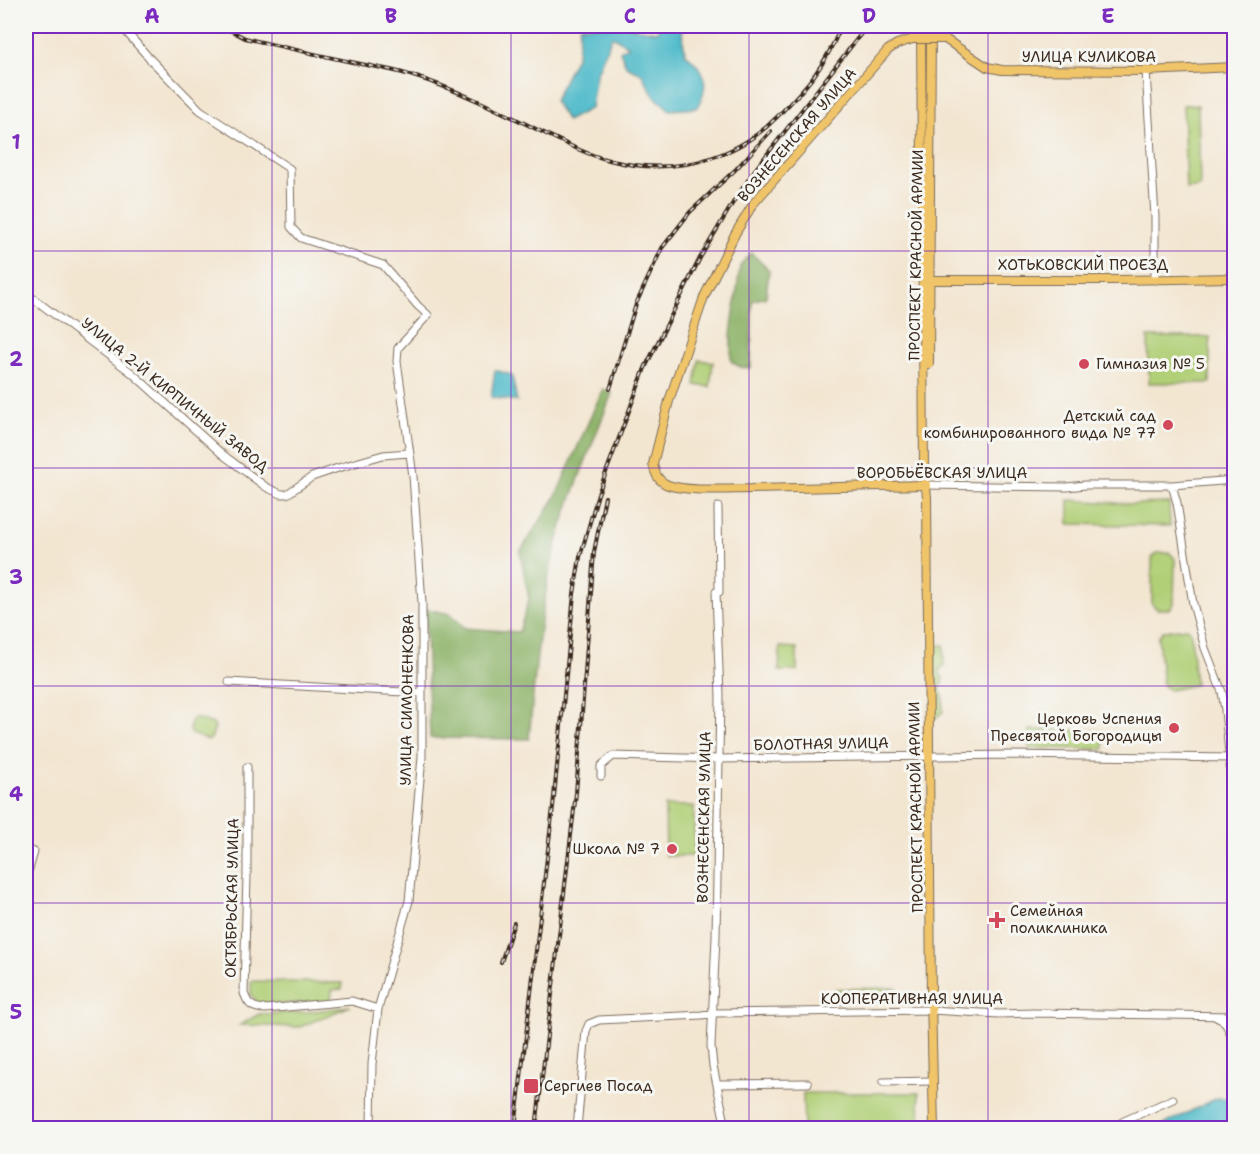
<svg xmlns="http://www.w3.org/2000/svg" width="1260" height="1154" viewBox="0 0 1260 1154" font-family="'Shantell Sans',sans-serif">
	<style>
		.green { fill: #b0cf76; stroke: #767c4a; stroke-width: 1.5 }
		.forest { fill: #8cb267; stroke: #646e42; stroke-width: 1.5 }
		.water { fill: #4ebac9; stroke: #447274; stroke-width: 1.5 }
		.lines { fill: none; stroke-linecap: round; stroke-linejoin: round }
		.minor-casing { stroke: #7b6c5d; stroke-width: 9 }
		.major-casing { stroke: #7b6c5d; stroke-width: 10 }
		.minor { stroke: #fff; stroke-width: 7 }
		.major { stroke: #f0c469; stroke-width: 8 }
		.rail-casing { stroke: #3b2a1e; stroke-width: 4 }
		.rail { stroke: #f6f6f2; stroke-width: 1.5; stroke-dasharray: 4.5; stroke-linecap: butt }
		.major-bridge-casing { stroke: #7b6c5d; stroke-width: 10; stroke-linecap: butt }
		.major-bridge { stroke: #f0c469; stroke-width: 8 }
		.grid { fill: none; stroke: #7b2cbf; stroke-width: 1.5; stroke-opacity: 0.55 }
		.poi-dot { fill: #d1495b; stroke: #f6f6f2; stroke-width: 2 }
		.labels { text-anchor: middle; stroke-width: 6; stroke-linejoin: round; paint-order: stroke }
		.street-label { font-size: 15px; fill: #3b2a1e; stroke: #f6f6f2 }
		.poi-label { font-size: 15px; fill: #3b2a1e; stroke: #f6f6f2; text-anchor: start }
		.neatline { fill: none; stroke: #7b2cbf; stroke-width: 2 }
		.grid-label { font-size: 20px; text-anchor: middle; font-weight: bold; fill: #7b2cbf }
	</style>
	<rect width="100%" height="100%" fill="#f6f6f2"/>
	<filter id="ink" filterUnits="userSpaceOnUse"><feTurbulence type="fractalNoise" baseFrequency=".0167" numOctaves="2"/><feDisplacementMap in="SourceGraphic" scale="12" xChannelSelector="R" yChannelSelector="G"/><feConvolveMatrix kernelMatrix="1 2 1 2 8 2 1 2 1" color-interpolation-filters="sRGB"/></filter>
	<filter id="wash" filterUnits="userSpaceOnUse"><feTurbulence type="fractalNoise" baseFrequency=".008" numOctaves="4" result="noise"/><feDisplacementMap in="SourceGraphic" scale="24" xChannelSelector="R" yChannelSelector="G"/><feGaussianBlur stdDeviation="1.35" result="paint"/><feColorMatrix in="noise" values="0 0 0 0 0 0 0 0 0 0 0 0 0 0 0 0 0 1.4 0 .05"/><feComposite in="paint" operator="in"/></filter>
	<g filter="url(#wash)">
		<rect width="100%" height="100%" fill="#f3e6d1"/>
		<!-- green -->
		<path class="green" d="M1183 105H1198L1200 187 1186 189Z
			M1148 337H1210V383H1149Z
			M699 360 713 362 710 387 695 385Z
			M1069 500 1133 504 1169 503 1170 526 1069 524Z
			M1157 553H1170L1175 559 1174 604 1170 609H1157L1152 604V558Z
			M1186 628 1190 630 1191 634 1195 685 1170 690 1163 686 1158 637 1163 631Z
			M944 645V666L940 669V674L943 678 940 691 943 696V712L934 719V646Z
			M780 647 797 648V671H779Z
			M195 718 213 724 215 727 211 739 208 740 191 734 189 729 192 719Z
			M1029 730 1103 731 1104 749 1029 748Z
			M665 806H694V856H666Z
			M251 981 343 983 342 989 332 990 331 1001 260 1005 251 995Z
			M897 988V1001C886 1000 875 996 863 998 853 1000 846 1002 835 1002V989Z
			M350 1006 300 1027 240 1025 259 1014 307 1012Z
			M803 1093H919L920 1128H804Z"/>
		<!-- forest -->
		<path class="forest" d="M751 253 769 270 766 297 752 301 751 368 740 367 731 361V335L740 266Z
			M603 389 612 393C589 454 561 515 548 579 538 631 534 686 529 739L430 738 425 609 450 614 465 628 519 632 529 599 520 552 555 498Z"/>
		<!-- water -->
		<path class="water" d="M580 26H625L656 32 661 26H681L685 53C705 70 711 84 697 108L670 110 654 96 641 73 626 66 620 51 629 46 612 36 596 75 591 108 567 121 554 101 577 55Z
			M495 370 512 375 517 401 491 397Z
			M1217 1098 1228 1099 1234 1105V1128H1157Z"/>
	</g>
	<g filter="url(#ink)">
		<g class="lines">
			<!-- minor casing -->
			<g class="minor-casing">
				<path id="minor" d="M121 26 150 59 200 110 290 169 291 227 301 238 383 265 418 306 428 315 398 348 397 361 413 476 422 603V757L409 901 378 1009 372 1064 371 1128
					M1146 71 1155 217V280
					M26 293 132 373 222 454 266 487 281 494H287L312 477 338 468 383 455 409 453
					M926 485 1067 487 1085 485H1172L1234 480
					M1172 485 1177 503 1193 604 1205 648 1222 692 1225 710 1234 808
					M718 507 719 592H716L720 696 716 937 711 1046 713 1066 726 1128
					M229 682 421 693
					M247 767V875L244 993C248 1005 252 1008 265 1009L352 1001 378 1009
					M601 776V766L613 756 718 759 1011 755 1234 758
					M26 849 34 852 29 869 26 873
					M1216 1017C1227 1021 1229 1030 1233 1041
					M1234 1028 1233 1041 1234 1052
					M883 1082 933 1081
					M717 1084 808 1083
					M26 1127 27 1128
					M577 1128 586 1031 589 1024 599 1020 702 1015 713 1013 931 1010 999 1014 1033 1013 1234 1016
					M1123 1128 1122 1122 1173 1099"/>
			</g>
			<!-- major casing -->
			<g class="major-casing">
				<path id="major" d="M921 26 924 470 927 497 931 999 934 1128
					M913 39 897 44 888 50 753 204 735 234 704 297 669 401 653 464C655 474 658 481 668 485 688 492 729 489 751 489 809 488 868 486 926 485
					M945 39 987 67 1002 70 1146 71 1234 67
					M931 280H1118L1234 278
					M929 364 931 26"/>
			</g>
			<!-- minor -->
			<use href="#minor" class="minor"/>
			<!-- major -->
			<use href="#major" class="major"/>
			<!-- rail casing -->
			<g class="rail-casing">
				<path id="rail" d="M222 26 245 38C282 47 319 55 356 63 375 67 395 70 413 76 456 89 498 110 538 130 561 141 584 154 609 160 669 176 733 162 777 117 807 86 825 67 841 26
					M610 389 636 304 662 248 690 212 735 170 771 131
					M501 962 514 923
					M515 1128 553 807 574 594 580 557 598 494 645 368 700 258 734 201 754 171 867 26
					M536 1128 576 793 594 552 605 497"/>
			</g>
			<!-- rail -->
			<use href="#rail" class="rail"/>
			<!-- major-bridge casing -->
			<g class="major-bridge-casing">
				<path id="major-bridge" d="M913 39H945"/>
			</g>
			<!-- major-bridge -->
			<use href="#major-bridge" class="major-bridge"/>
		</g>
	</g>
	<!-- grid -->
	<path class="grid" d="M272 26V1128M511 26V1128M749 26V1128M988 26V1128M26 251H1234M26 468H1234M26 686H1234M26 903H1234"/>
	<!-- markers -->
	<g class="poi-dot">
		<circle cx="1084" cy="364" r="6"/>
		<circle cx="1168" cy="425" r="6"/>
		<circle cx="1174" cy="728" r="6"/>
		<circle cx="672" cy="849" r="6"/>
		<path d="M994 911h6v6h6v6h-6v6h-6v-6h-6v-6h6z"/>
		<rect x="523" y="1078" width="16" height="16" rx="3"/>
	</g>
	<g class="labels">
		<!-- street labels -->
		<g class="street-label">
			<text x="1089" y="62">УЛИЦА КУЛИКОВА</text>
			<text transform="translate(797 135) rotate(-49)" y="5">ВОЗНЕСЕНСКАЯ УЛИЦА</text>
			<text transform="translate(916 255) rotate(-89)" y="5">ПРОСПЕКТ КРАСНОЙ АРМИИ</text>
			<text x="1083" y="270">ХОТЬКОВСКИЙ ПРОЕЗД</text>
			<text transform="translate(175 395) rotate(39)" y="5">УЛИЦА 2-Й КИРПИЧНЫЙ ЗАВОД</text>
			<text x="942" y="478">ВОРОБЬЁВСКАЯ УЛИЦА</text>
			<text transform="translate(407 700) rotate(-89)" y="5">УЛИЦА СИМОНЕНКОВА</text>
			<text transform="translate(821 744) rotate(-1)" y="5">БОЛОТНАЯ УЛИЦА</text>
			<text transform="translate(916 807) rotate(-91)" y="5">ПРОСПЕКТ КРАСНОЙ АРМИИ</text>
			<text transform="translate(704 817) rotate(-89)" y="5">ВОЗНЕСЕНСКАЯ УЛИЦА</text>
			<text transform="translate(232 898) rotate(-89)" y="5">ОКТЯБРЬСКАЯ УЛИЦА</text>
			<text x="912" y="1004">КООПЕРАТИВНАЯ УЛИЦА</text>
		</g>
		<!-- poi labels -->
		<g class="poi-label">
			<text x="1096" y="369">Гимназия № 5</text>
			<text x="1156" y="421" text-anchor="end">Детский сад<tspan x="1156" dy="17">комбинированного вида № 77</tspan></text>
			<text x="1162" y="724" text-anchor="end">Церковь Успения<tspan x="1162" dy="17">Пресвятой Богородицы</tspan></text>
			<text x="660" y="854" text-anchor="end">Школа № 7</text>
			<text x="1010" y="916">Семейная<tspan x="1010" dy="17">поликлиника</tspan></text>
			<text x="544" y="1091">Сергиев Посад</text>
		</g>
	</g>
	<!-- margin -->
	<rect width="1260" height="1154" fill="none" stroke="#f6f6f2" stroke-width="66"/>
	<rect x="33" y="33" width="1194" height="1088" class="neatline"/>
	<g class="grid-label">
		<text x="152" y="23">A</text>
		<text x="391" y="23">B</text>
		<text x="630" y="23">C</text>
		<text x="869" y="23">D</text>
		<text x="1108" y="23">E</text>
		<text x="16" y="149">1</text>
		<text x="16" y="366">2</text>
		<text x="16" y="584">3</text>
		<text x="16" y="801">4</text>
		<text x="16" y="1019">5</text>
	</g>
</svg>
